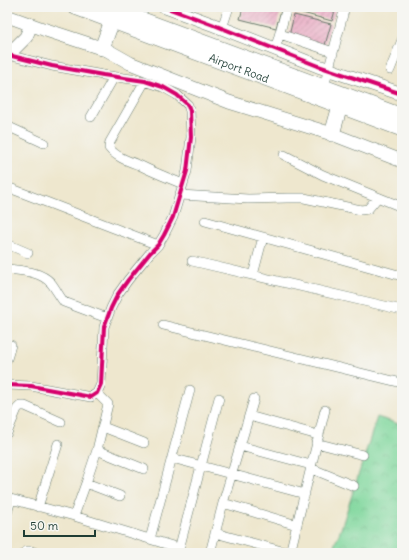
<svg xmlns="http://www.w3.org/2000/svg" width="409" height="560" viewBox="0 0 409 560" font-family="Delius,sans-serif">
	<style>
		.park { fill: url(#park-crowns); stroke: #4f8a68 }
		.building { fill: url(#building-hatch) }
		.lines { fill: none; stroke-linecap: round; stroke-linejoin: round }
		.street-casing { stroke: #67786a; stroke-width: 10 }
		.secondary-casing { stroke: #67786a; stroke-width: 14 }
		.primary-casing { stroke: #67786a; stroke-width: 16 }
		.street { stroke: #fff; stroke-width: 9 }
		.secondary { stroke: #fff; stroke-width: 13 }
		.primary { stroke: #fff; stroke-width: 15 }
		.cycleway-casing { stroke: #f6f6f2; stroke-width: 6 }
		.cycleway { stroke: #d6006c; stroke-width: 4 }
		.labels { text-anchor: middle; stroke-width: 4; stroke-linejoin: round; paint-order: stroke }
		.street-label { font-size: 11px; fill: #1f3d34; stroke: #f6f6f2 }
	</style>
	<defs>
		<pattern id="park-crowns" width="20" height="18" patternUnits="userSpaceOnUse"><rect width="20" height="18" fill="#7fd79c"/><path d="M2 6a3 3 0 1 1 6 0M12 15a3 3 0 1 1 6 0" fill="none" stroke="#6db987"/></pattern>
		<pattern id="building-hatch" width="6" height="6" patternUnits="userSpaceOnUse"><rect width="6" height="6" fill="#ebb0c7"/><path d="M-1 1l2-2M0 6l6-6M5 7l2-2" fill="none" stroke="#be90a2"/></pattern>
	</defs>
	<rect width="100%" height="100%" fill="#f6f6f2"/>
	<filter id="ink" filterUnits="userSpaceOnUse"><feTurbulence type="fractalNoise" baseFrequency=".025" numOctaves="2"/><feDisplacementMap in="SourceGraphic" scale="8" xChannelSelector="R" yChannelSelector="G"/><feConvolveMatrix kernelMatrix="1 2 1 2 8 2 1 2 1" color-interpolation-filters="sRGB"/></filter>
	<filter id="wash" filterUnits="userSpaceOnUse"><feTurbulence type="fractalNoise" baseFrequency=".012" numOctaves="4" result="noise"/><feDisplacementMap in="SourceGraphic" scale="16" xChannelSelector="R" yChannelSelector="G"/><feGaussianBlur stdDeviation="0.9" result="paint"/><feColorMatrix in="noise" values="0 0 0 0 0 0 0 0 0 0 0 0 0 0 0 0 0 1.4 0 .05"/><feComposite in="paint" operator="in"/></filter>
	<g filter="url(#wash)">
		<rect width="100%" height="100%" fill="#eee7ce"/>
		<!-- park -->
		<path class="park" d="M377 417 402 425V553H331L341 529Z"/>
		<g id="blocks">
			<!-- building -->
			<path class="building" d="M243 7H282L276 28 240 19Z
				M296 7H336L332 21 295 11Z
				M294 15 331 24 325 45 289 36Z"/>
		</g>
	</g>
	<g filter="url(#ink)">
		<use href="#blocks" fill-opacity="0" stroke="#67786a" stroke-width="1"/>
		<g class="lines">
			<!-- street casing -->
			<g class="street-casing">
				<path id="street" d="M222 28 229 7
					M280 34 333 52
					M275 50 287 7
					M390 70 402 40
					M145 81 110 142 109 148C116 157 128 161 139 165 153 172 168 178 183 184
					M324 87 345 7
					M91 117 114 77
					M7 126 44 143
					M284 155 323 175 402 207
					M7 187 158 245
					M180 195 248 199 287 198H304L361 210 368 209 378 197
					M205 221 402 276
					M7 244 28 253
					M192 261 402 310
					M7 269C22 271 40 271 51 283 56 289 59 296 64 302L107 318
					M253 275 263 237
					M163 325 402 383
					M7 359 11 345
					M7 385 31 386 91 397 97 393 101 384 104 327 111 308 118 294 128 280 150 253 158 245 164 235 173 217 187 171 191 137 190 111 188 105 177 95 163 87 145 81 103 75 52 66 8 55
					M249 416 318 435
					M103 427 144 443
					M7 433 17 409 20 406H25L61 422
					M316 443 363 455
					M240 446 311 465
					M97 450 144 469
					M172 458 305 494
					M310 468 354 486
					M86 483 120 496
					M7 498 74 516 179 548
					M223 503 297 525
					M38 507 58 444
					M7 513 11 500
					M74 516 86 483 97 450 108 404 97 393
					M215 533 289 553
					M150 539 190 390
					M25 553 26 551H31L36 553
					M178 553 219 398
					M210 553 223 503 254 399
					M290 553 325 410"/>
			</g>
			<!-- secondary casing -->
			<g class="secondary-casing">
				<path id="secondary" d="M165 7 214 25 318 66 402 94
					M7 16 43 29 107 50 130 63 229 102 332 134 402 161
					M7 56 26 37 31 25"/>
			</g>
			<!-- primary casing -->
			<g class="primary-casing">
				<g id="primary">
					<path id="s1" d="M75 7 402 129"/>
					<path d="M108 7 402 116"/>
					<path d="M102 48 112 21"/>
					<path d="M332 134 340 106"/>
				</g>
			</g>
			<!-- street -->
			<use href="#street" class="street"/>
			<!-- secondary -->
			<use href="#secondary" class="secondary"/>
			<!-- primary -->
			<use href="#primary" class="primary"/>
			<!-- cycleway casing -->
			<g class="cycleway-casing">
				<path id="cycleway" d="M165 7 214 25 318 66 402 94
					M7 385 31 386 91 397 97 393 101 384 104 327 111 308 118 294 128 280 150 253 158 245 164 235 173 217 187 171 191 137 190 111 188 105 177 95 163 87 145 81 103 75 52 66 8 55"/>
			</g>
			<!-- cycleway -->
			<use href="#cycleway" class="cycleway"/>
		</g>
	</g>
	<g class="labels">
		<!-- street labels -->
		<g class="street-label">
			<text dy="4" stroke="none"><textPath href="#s1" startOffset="175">Airport Road</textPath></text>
		</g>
	</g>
	<!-- margin -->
	<rect width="409" height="560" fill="none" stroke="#f6f6f2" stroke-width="24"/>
	<!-- scale -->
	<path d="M24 530v6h71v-6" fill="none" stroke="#1f3d34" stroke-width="2"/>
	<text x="30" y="530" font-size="12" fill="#1f3d34" stroke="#f6f6f2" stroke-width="3" paint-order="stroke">50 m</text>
</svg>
